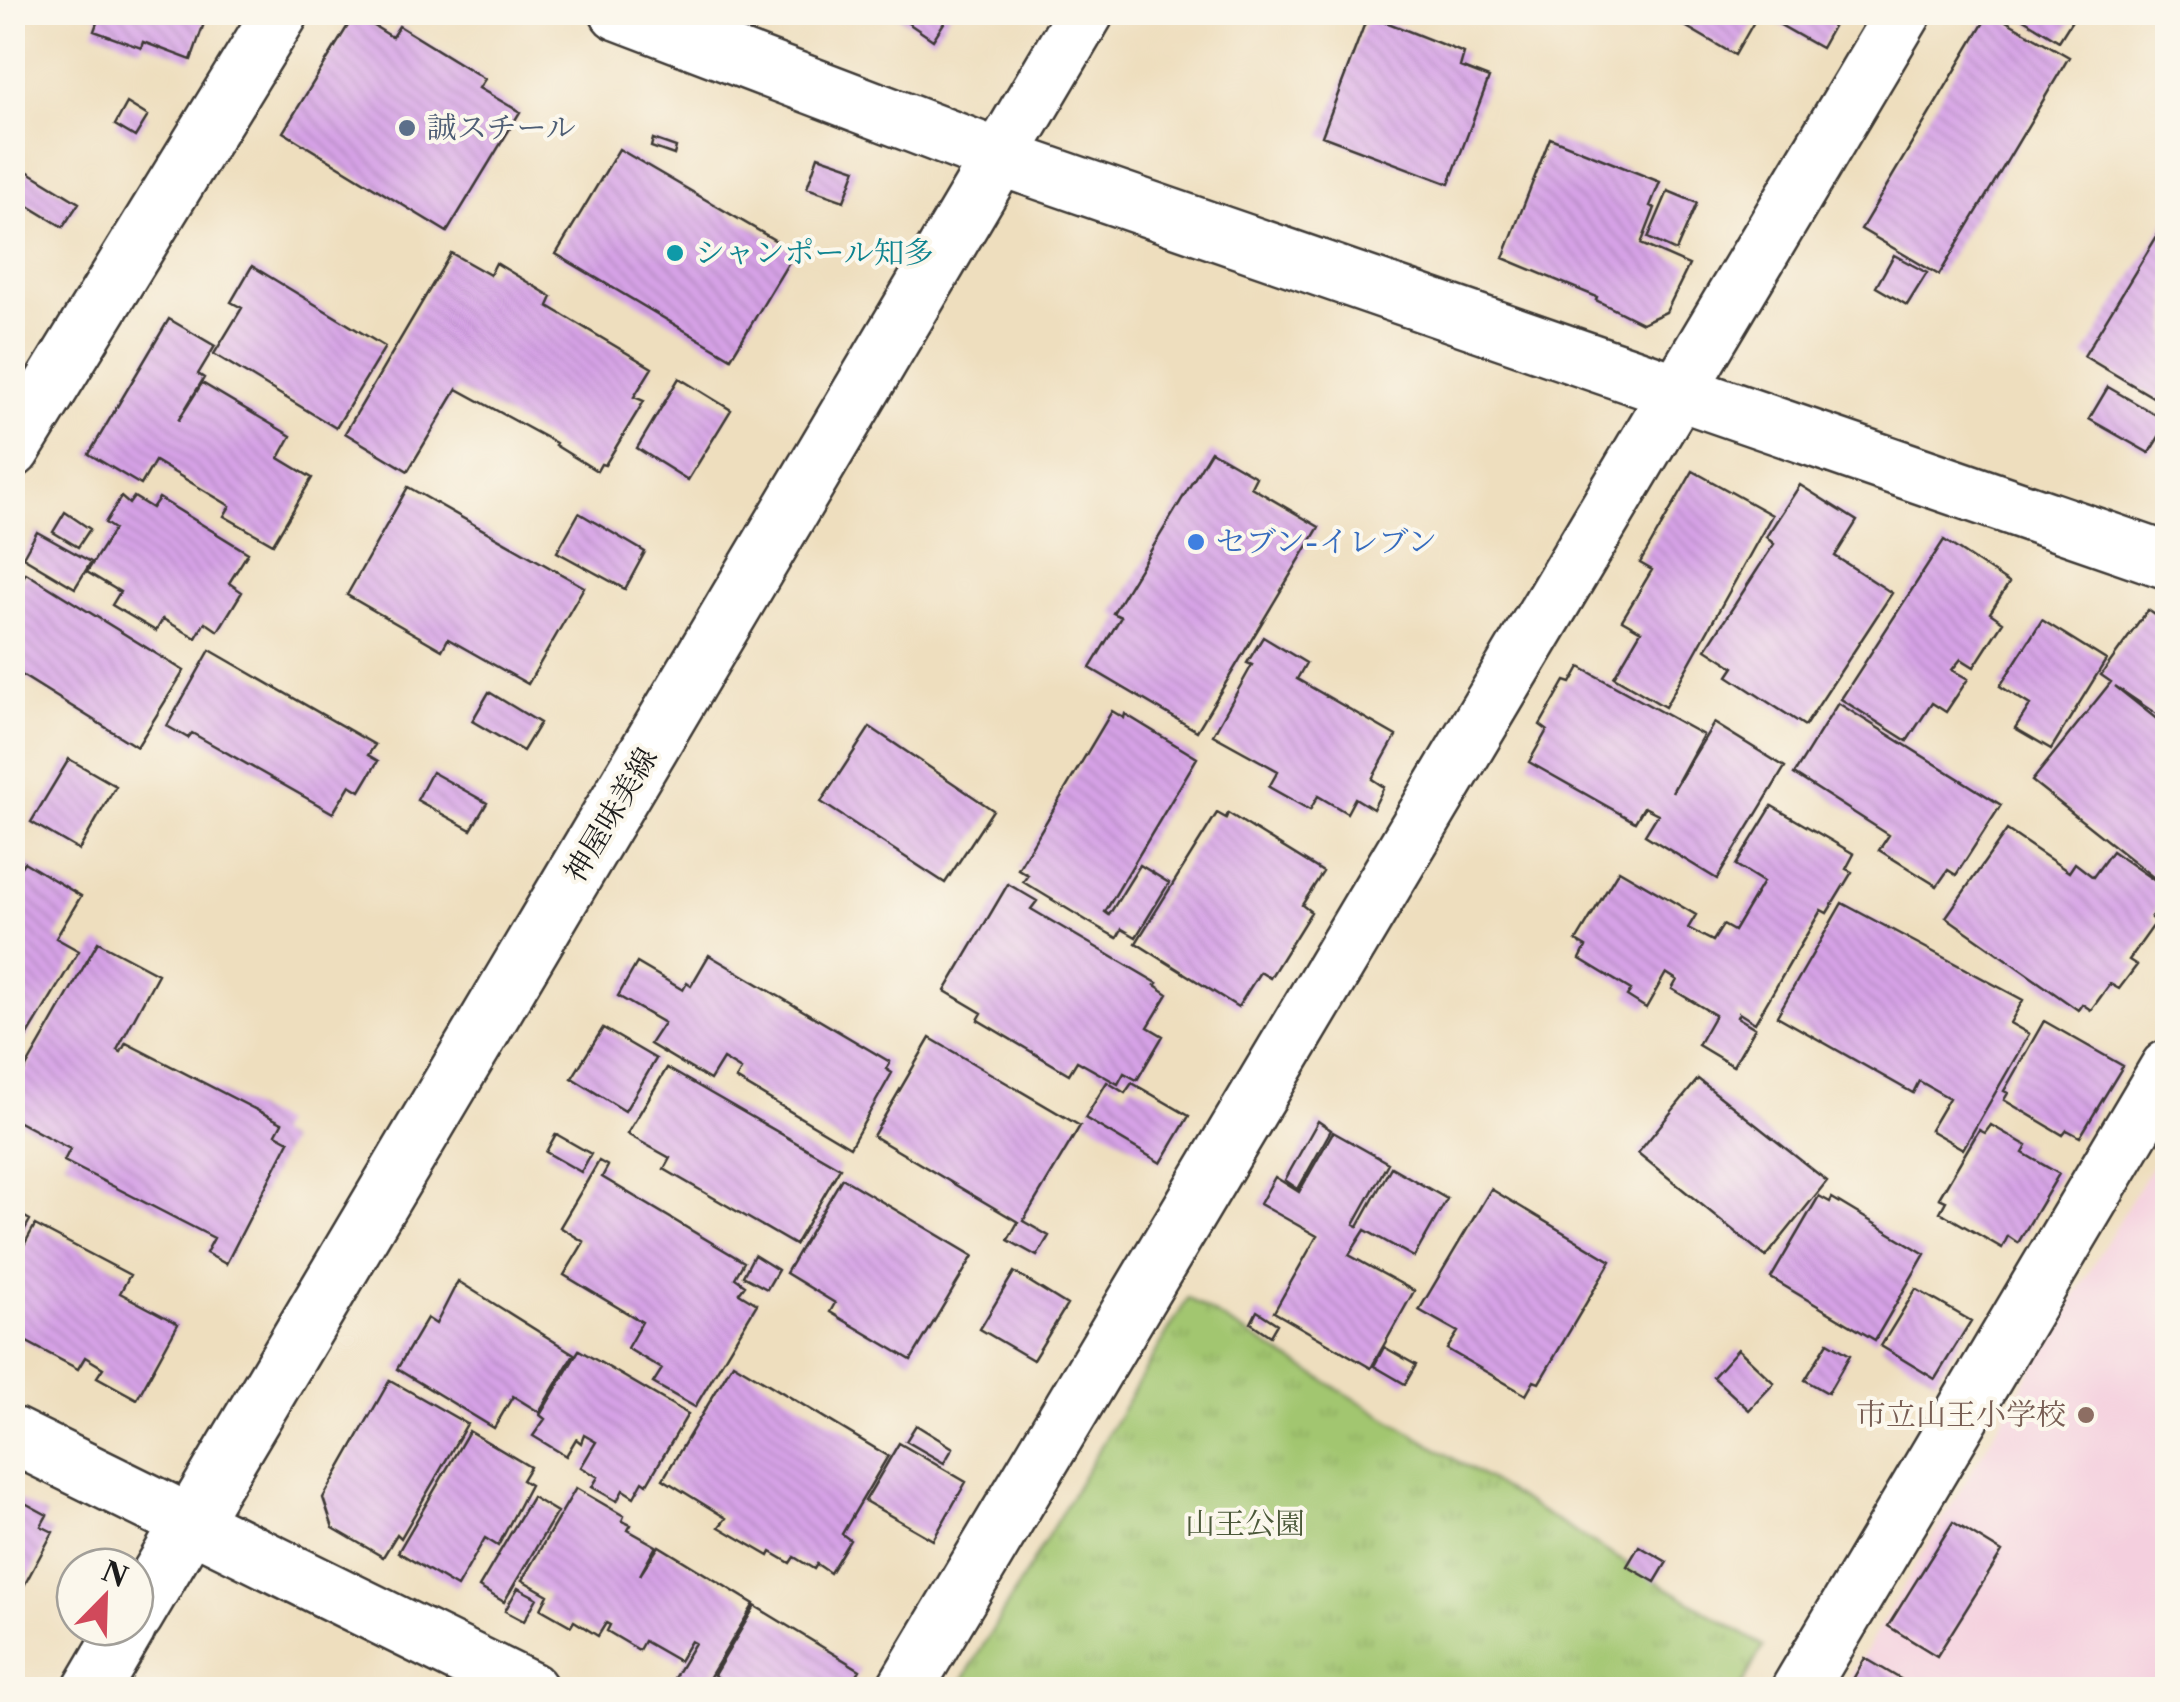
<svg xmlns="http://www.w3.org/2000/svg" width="2180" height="1702" viewBox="0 0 2180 1702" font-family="'Libre Caslon Text','Noto Serif JP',serif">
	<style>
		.built { fill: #f4cfde }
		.park { fill: url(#park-tufts); stroke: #5f7146; stroke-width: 2.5 }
		.building { fill: url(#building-back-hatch) }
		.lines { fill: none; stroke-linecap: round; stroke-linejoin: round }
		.minor-casing { stroke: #3c3934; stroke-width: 60 }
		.secondary-casing { stroke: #3c3934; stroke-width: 60 }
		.minor { stroke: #fff; stroke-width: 55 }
		.secondary { stroke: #fff; stroke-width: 55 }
		.service-dot { fill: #5c6f8a; stroke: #fbf7ec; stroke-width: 4 }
		.culture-dot { fill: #0f9aa8; stroke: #fbf7ec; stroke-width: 4 }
		.shop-dot { fill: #3f7fe0; stroke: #fbf7ec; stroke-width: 4 }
		.education-dot { fill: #8d6e63; stroke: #fbf7ec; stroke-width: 4 }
		.labels { text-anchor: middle; stroke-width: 8; stroke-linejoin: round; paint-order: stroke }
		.service-label { font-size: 30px; fill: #4e5e75; stroke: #fbf7ec; text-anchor: start }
		.culture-label { font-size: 30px; fill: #0d838f; stroke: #fbf7ec; text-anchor: start }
		.shop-label { font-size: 30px; fill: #366cbe; stroke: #fbf7ec; text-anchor: start }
		.street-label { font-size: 30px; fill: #1c1c1c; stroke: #fbf7ec }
		.education-label { font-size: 30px; fill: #785e54; stroke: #fbf7ec; text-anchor: end }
		.park-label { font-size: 30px; fill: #4b5839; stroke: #fbf7ec }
	</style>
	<defs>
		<pattern id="park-tufts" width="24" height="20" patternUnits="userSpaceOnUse" patternTransform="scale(2.5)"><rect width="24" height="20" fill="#a2c670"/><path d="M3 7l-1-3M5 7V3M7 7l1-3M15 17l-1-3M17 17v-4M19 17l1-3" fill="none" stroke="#8baa60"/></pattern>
		<pattern id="building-back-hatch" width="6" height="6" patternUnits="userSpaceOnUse" patternTransform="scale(2.5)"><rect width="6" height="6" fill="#d6a2e6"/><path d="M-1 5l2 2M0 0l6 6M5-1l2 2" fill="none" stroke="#b78bc5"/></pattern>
	</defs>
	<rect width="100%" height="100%" fill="#fbf7ec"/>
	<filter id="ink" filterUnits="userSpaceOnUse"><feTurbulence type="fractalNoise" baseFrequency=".01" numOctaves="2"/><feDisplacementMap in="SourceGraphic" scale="20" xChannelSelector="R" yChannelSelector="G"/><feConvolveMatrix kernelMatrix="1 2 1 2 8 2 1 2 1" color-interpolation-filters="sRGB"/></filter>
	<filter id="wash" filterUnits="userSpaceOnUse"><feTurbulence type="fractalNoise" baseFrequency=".0048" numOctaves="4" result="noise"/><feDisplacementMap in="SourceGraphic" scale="40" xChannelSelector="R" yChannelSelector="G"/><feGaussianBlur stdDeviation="2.25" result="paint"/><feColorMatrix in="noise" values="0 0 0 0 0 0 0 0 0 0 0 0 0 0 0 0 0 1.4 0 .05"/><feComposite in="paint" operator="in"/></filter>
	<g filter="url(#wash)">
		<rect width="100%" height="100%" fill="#eedebe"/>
		<!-- built -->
		<path class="built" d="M2167 1140V1689H1843Z"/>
		<!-- park -->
		<path class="park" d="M1188 1298 1763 1646 1740 1689 957 1690Z"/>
		<g id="blocks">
			<!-- building -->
			<path class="building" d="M88 12H208L191 60 143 42 141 48 94 31 99 17Z
				M892 12H951L933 40Z
				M1661 12H1841L1821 48 1759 13 1735 55Z
				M1990 12 2069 57 1939 275 1861 229Z
				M2012 12H2089L2085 19 2076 14 2059 41Z
				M355 14 392 37 399 26 485 79 479 88 520 112 447 232 283 132Z
				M1368 15 1464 53 1460 67 1489 78 1449 184 1322 136Z
				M127 103 148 116 135 137 115 125Z
				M1550 138 1660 182 1650 206 1655 208 1641 244 1689 265 1666 312 1642 323 1596 300 1597 297 1503 258Z
				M653 139 676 147 674 155 651 147Z
				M619 149 795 252 731 358 556 254Z
				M818 156 856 169 844 201 807 188Z
				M27 171 79 203 63 227 12 196Z
				M1668 191 1697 203 1676 251 1648 238Z
				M2168 218V406L2084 356Z
				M451 253 490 275 496 263 552 297 548 306 652 368 634 397 644 401 605 465 601 464 597 471 555 445 556 443 457 389 408 471 345 433Z
				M1894 255 1927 273 1907 305 1876 287Z
				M252 266 385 347 336 428 214 354 242 308 231 302Z
				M169 319 215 346 198 374 204 378 178 421 202 383 291 436 279 458 312 478 273 544 224 516 230 506 155 461 141 485 89 454Z
				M679 378 731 410 688 480 637 448Z
				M2108 387 2168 422 2149 453 2089 419Z
				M1211 451 1256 477 1251 487 1319 527 1197 731 1090 668 1121 617 1113 613Z
				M1693 471 1772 515 1665 707 1614 677 1641 631 1622 620 1652 570 1640 563Z
				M1800 485 1857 521 1835 556 1892 593 1805 726 1728 676 1734 667 1706 649 1774 544 1766 537Z
				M408 487 584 587 528 684 448 639 442 650 347 595Z
				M121 497 129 504 134 497 152 508 159 498 248 553 229 583 242 592 218 631 205 622 196 638 163 619 156 631 112 605 120 592 87 572 114 529 105 523Z
				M65 512 90 529 78 547 53 532Z
				M579 513 645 552 625 589 557 552Z
				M37 532 91 562 75 588 23 557Z
				M1944 540 2009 583 1990 613 2003 622 1974 667 1961 659 1952 670 1968 679 1946 712 1932 703 1907 741 1841 699Z
				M26 573 184 671 137 747 12 669V594Z
				M2148 610 2168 624V722L2115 686 2168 728V889L2032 781 2111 682 2101 675Z
				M2042 620 2106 660 2051 749 2015 728 2030 705 2000 686Z
				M1263 637 1306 663 1297 679 1396 736 1372 779 1384 787 1373 809 1355 798 1347 813 1318 796 1310 810 1269 787 1278 771 1213 735 1252 665 1247 663Z
				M210 650 375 745 368 755 378 761 360 791 350 785 333 813 192 733 188 738 167 726Z
				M1580 667 1703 735 1672 792 1714 723 1785 767 1717 879 1645 835 1658 814 1644 807 1635 822 1529 762 1547 730 1540 725 1565 681 1571 683Z
				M489 692 540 723 523 751 472 721Z
				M1838 703 2001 805 1956 875 1948 870 1937 886 1879 850 1889 835 1794 774Z
				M1112 711 1124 718 1125 714 1197 758 1105 912 1109 915 1140 865 1169 883 1136 937 1122 929 1117 938 1094 925 1023 882 1028 875 1018 869Z
				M870 727 993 810 945 883 821 802Z
				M69 759 116 786 79 850 31 822Z
				M432 772 487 803 471 830 417 800Z
				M1772 806 1854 854 1846 869 1852 872 1827 913 1821 910 1755 1023 1739 1013 1737 1017 1755 1028 1733 1066 1698 1045 1715 1015 1672 989 1677 980 1666 973 1646 1008 1627 996 1631 990 1580 959 1586 947 1576 941 1619 870 1696 915 1688 928 1713 941 1723 925 1734 931 1763 882 1736 865Z
				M1217 813 1226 818 1228 813 1323 872 1302 905 1311 912 1270 978 1260 972 1238 1007 1136 943Z
				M2007 830 2069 872 2075 863 2093 877 2112 851 2168 890 2151 918 2156 922 2129 960 2137 965 2119 989 2110 984 2091 1010 2082 1004 2078 1010 1946 917Z
				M24 862 81 896 56 938 79 951 25 1040 12 1033V863L20 868Z
				M1008 884 1037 901 1031 909 1157 983 1155 985 1168 994 1148 1027 1163 1036 1137 1080 1124 1073 1118 1084 1077 1061 1069 1074 978 1020 982 1013 945 991Z
				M1842 903 2023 1000 2010 1023 2029 1034 1963 1149 1930 1130 1949 1098 1919 1081 1913 1093 1777 1016Z
				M98 942 158 974 117 1050 121 1052 126 1043 282 1123 276 1134 289 1141 226 1264 206 1253 214 1238 64 1161 70 1149 12 1118V1092Z
				M709 955 890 1062 886 1069 892 1073 850 1147 736 1079 741 1070 723 1059 710 1080 650 1044 664 1023 618 996 637 963 683 990 687 983 691 986Z
				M2044 1021 2123 1066 2080 1137 2067 1130 2063 1135 2004 1100 2008 1093 2004 1091Z
				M603 1028 656 1059 625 1111 572 1078Z
				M930 1038 1080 1126 1023 1221 1049 1236 1037 1256 1008 1240 1018 1222 873 1136Z
				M667 1068 840 1168 795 1245 664 1169 670 1158 627 1134Z
				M1698 1079 1827 1181 1766 1257 1638 1153Z
				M1107 1082 1125 1093 1132 1083 1189 1116 1161 1163 1085 1118Z
				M1318 1121 1331 1130 1298 1189 1285 1180Z
				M1991 1125 2027 1146 2023 1153 2059 1174 2018 1243 2008 1236 2002 1248 1940 1212 1946 1201 1939 1198 1979 1130 1985 1133Z
				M1333 1132 1388 1163 1354 1224 1358 1226 1391 1167 1447 1199 1414 1257 1365 1230 1349 1255 1414 1291 1371 1368 1274 1312 1317 1236 1260 1204 1275 1177 1299 1192Z
				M556 1134 591 1154 581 1172 546 1152Z
				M599 1161 608 1166 602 1177 744 1262 735 1278 745 1285 739 1293 757 1304 695 1407 653 1383 662 1369 627 1348 642 1322 564 1275 584 1242 560 1227Z
				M842 1178 973 1256 911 1360 830 1312 835 1303 786 1273Z
				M1491 1189 1611 1261 1539 1383 1534 1381 1526 1395 1447 1349 1458 1332 1419 1310Z
				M1819 1196 1830 1202 1832 1198 1925 1254 1875 1340 1771 1278Z
				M12 1210 30 1220 12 1252Z
				M35 1225 130 1275 120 1293 178 1324 137 1399 97 1377 103 1368 85 1357 78 1369 12 1334V1267Z
				M754 1255 778 1270 767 1289 743 1276Z
				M1014 1272 1067 1305 1033 1360 980 1329Z
				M458 1281 574 1354 539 1412 513 1396 494 1428 397 1369 427 1318 436 1324Z
				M1916 1289 1971 1321 1935 1379 1881 1346Z
				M1257 1311 1277 1324 1270 1336 1251 1323Z
				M1828 1342 1850 1355 1828 1393 1805 1380Z
				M1384 1347 1416 1365 1405 1384 1374 1366Z
				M1738 1349 1774 1383 1749 1410 1713 1377Z
				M579 1350 688 1414 647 1484 643 1481 634 1497 623 1490 617 1501 592 1487 598 1477 581 1467 596 1442 584 1435 581 1443 576 1439 566 1456 533 1436 545 1419 540 1415Z
				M733 1363 888 1456 842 1534 850 1540 830 1573 817 1564 814 1569 794 1557 790 1563 771 1552 769 1556 719 1527 726 1518 663 1479Z
				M390 1380 467 1424 401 1538 397 1534 383 1557 333 1528 323 1498Z
				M916 1425 953 1448 944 1463 906 1441Z
				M469 1431 530 1467 522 1480 530 1485 498 1546 485 1538 457 1587 398 1552Z
				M899 1443 966 1482 933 1540 865 1501Z
				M576 1488 624 1516 622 1521 631 1525 628 1530 656 1546 640 1575 659 1546 754 1604 702 1690H667L695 1643 691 1641 679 1661 644 1641 639 1650 607 1631 610 1625 606 1623 598 1636 574 1621 571 1626 541 1609 548 1595 522 1580Z
				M12 1496 47 1515 41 1526 53 1532 19 1595 12 1592Z
				M532 1497 557 1512 504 1602 479 1587Z
				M1953 1522 2002 1552 1937 1656 1888 1626Z
				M1639 1546 1667 1562 1655 1582 1627 1566Z
				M518 1588 537 1598 524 1621 505 1611Z
				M755 1606 860 1670 848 1690H738L714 1675Z
				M1865 1658 1919 1690H1847Z"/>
		</g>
	</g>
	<g filter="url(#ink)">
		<use href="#blocks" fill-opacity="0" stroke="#3c3934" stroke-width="2.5"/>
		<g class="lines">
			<!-- minor casing -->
			<g class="minor-casing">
				<path id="minor" d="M618 12 1001 158 2168 561
					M12 450 281 12
					M12 1435 530 1690
					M904 1690 1904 12
					M1799 1690 2168 1068"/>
			</g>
			<!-- secondary casing -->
			<g class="secondary-casing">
				<path id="secondary" d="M135 1616 1086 12
					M91 1690 128 1627"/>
			</g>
			<!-- minor -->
			<use href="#minor" class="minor"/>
			<!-- secondary -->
			<use href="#secondary" class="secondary"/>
		</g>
	</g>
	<!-- markers -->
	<circle class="service-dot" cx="407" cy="128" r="10"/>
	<circle class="culture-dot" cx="675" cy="253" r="10"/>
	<circle class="shop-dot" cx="1196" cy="542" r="10"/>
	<circle class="education-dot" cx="2086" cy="1415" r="10"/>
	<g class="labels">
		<!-- service labels -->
		<g class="service-label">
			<text x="427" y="138">誠スチール</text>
		</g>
		<!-- culture labels -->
		<g class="culture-label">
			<text x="695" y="263">シャンポール知多</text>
		</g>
		<!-- shop labels -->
		<g class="shop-label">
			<text x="1216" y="552">セブン-イレブン</text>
		</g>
		<!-- street labels -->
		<g class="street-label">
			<text transform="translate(611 815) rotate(-59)" y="10">神屋味美線</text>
		</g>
		<!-- education labels -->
		<g class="education-label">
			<text x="2066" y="1425">市立山王小学校</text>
		</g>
		<!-- park labels -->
		<g class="park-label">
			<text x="1245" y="1534">山王公園</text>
		</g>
	</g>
	<!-- margin -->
	<rect width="2180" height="1702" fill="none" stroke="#fbf7ec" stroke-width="50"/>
	<!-- north arrow -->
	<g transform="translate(105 1597) rotate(23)"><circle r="48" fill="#fbf7ec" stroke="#a29f99" stroke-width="2.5"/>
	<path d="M0-8L18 38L0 25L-18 38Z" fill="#d1495b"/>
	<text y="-15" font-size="28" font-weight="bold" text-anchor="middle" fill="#1c1c1c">N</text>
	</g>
</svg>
